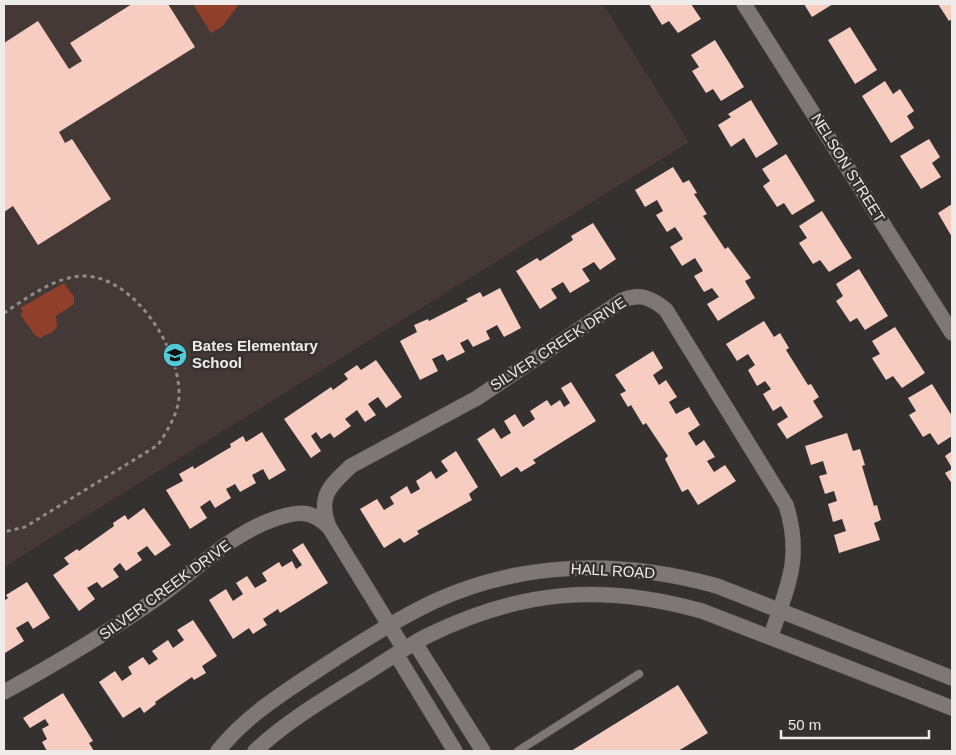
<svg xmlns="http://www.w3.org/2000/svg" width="956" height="755" viewBox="0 0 956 755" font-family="Arial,sans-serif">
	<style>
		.built { fill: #443936 }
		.green { fill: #903f2a }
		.building { fill: #f7ccc1 }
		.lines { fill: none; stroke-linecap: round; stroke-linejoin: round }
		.service-casing { stroke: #53504f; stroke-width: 9 }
		.minor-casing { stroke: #53504f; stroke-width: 16 }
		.path { stroke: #8e8b8a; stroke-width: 3; stroke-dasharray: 4 4; stroke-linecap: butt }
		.service { stroke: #7d7877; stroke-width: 8 }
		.minor { stroke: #7d7877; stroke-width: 15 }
		.labels { text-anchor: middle; stroke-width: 5; stroke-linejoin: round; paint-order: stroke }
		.street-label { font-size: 15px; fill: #eeebea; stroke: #353130 }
		.poi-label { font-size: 15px; font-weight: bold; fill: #eeebea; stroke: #353130; text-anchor: start }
	</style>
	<rect width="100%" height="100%" fill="#353130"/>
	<!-- built -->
	<path class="built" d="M4 4H603L689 142 4 567Z"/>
	<!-- green -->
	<path class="green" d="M193 4H239L223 26 211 33Z
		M64 283 74 297V304L56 316 57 327 52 332 40 338 35 335 20 314 23 312 20 308Z"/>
	<!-- building -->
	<path class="building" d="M132 4H168L195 47 59 132 65 143 72 139 111 199 38 245 13 206 4 212V43L38 21 69 69 82 61 70 43Z
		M649 4H691L701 19 678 33 669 21 662 25Z
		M804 4H833L812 17Z
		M938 4H952V19L949 21Z
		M850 27 877 70 855 84 828 40Z
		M715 40 744 87 721 101 713 89 706 93 692 71 699 67 691 55Z
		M885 81 893 94 900 89 914 111 907 116 914 128 891 143 862 96Z
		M751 100 778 144 756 158 744 138 731 147 718 125 731 117 728 114Z
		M929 139 940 157 932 163 941 177 921 189 900 156Z
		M786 154 815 201 792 215 784 203 777 207 763 186 770 181 762 169Z
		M673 167 683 183 689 180 697 193 694 194 707 214 703 216 725 249 728 247 751 278 745 281 755 298 718 321 707 304 719 297 712 288 704 292 694 276 703 271 695 258 682 266 670 247 683 239 675 227 667 232 656 215 663 211 657 200 645 207 635 190Z
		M952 204V237L938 213Z
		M822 211 852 258 829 272 820 260 813 264 799 243 807 238 799 226Z
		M593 223 616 259 600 270 594 262 582 269 590 281 570 293 563 282 551 289 557 298 540 309 516 271 537 258 540 261 573 240 571 236Z
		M859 269 888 316 865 330 857 318 850 322 836 301 843 296 836 284Z
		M500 288 521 328 504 337 497 325 486 331 490 339 473 347 468 339 460 343 465 352 447 361 443 354 432 359 438 371 420 380 400 341 417 332 414 325 428 319 429 321 468 301 466 299 480 292 483 297Z
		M764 321 774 337 780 333 789 348 786 350 808 385 811 384 819 397 813 401 823 417 787 439 777 424 788 417 781 406 773 411 763 394 771 389 765 381 757 386 748 370 755 365 748 354 737 361 726 344Z
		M895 327 925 373 902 388 893 376 886 380 872 358 880 354 872 341Z
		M653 351 663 368 653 375 659 385 666 380 677 397 669 402 676 414 689 407 700 425 688 433 696 446 704 440 715 457 707 461 714 472 725 465 736 481 698 505 688 489 682 492 665 459 668 456 646 423 643 425 631 405 628 407 620 394 626 391 615 375Z
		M376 360 402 397 386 408 378 397 368 404 376 415 365 422 357 410 345 419 351 426 334 438 330 433 321 439 316 432 311 436 321 451 311 458 284 419 331 387 333 390 348 379 344 374 357 365 361 370Z
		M571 382 596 421 533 460 536 463 521 472 517 467 501 477 477 439 494 428 501 439 511 433 504 421 515 414 523 427 535 419 530 411 547 400 551 406 560 400 564 407 570 403 561 388Z
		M932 384 952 416V436L938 445 930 433 923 437 909 415 916 411 908 398Z
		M262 432 286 470 269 480 263 469 252 475 256 483 240 492 235 484 226 489 231 498 215 508 210 500 200 507 207 518 190 529 166 490 183 481 179 474 193 466 194 469 231 447 230 444 243 436 246 442Z
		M847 433 853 451 860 449 865 465 862 466 874 506 877 505 881 520 874 523 880 540 839 553 834 535 846 531 842 519 833 522 828 504 837 501 834 491 825 494 819 476 827 474 823 461 811 465 805 446Z
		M456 451 478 487 469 494 472 500 417 531 419 534 404 543 400 538 384 548 360 509 377 499 384 510 394 504 390 497 407 486 411 494 420 489 416 481 431 471 436 479 448 471 441 461Z
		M952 451V468L945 456Z
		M952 469V484L945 473Z
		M144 508 171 545 155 556 147 546 137 553 142 560 126 571 120 563 113 569 119 577 102 588 97 582 87 588 95 599 79 611 53 575 69 564 64 558 77 549 79 551 114 526 113 523 125 515 128 520Z
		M303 543 328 583 280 613 278 609 263 619 267 625 253 634 249 628 233 639 209 600 226 589 233 601 243 594 236 583 247 576 255 588 267 581 262 573 279 562 282 567 292 561 296 569 302 565 292 550Z
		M27 582 50 618 33 629 28 621 16 628 24 641 5 653 4 601 8 598 6 595Z
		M193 620 217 656 202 666 206 673 194 680 192 677 155 702 156 704 144 713 140 707 123 718 99 682 115 671 122 681 132 674 128 667 143 657 149 665 158 659 152 651 168 640 173 648 184 640 177 630Z
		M678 685 708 733 678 751H571Z
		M63 693 93 741 89 743 94 751H47L42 742 47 739 42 729 49 725 45 719 30 728 23 718Z"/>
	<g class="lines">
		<!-- service casing -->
		<g class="service-casing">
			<path id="service" d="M518 751 639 674"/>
		</g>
		<!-- minor casing -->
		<g class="minor-casing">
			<path id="minor" d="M744 4 952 333
				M415 643 483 751
				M404 649 329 527C317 496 330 486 351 466L477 398 623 300C640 293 652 298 666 310L786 505C803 559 787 586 771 636
				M396 654 455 751
				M4 692C59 662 112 630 163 594 199 567 234 532 277 518 301 511 311 510 329 527
				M218 751C247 714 288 690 327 664 362 641 397 619 435 601 525 560 623 560 717 586L952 678
				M255 751C287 721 323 700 360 677 383 663 405 647 429 635 522 590 602 583 702 611L952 708"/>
		</g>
		<!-- path -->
		<path class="path" d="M4 313C27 298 57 275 86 276 136 279 181 350 179 397 178 414 167 431 158 445L25 527 4 532"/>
		<!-- service -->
		<use href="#service" class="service"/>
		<!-- minor -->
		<use href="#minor" class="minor"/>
	</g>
	<!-- icons -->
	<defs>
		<g id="school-disc" transform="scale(1.25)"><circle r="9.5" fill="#52cbd9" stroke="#353130"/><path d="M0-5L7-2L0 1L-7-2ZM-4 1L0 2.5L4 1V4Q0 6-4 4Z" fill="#111"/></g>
	</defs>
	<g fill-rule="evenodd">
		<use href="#school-disc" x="175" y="355"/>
	</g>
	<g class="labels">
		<!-- street labels -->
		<g class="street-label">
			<text transform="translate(848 168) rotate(58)" y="5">NELSON STREET</text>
			<text transform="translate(558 344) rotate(-33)" y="5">SILVER CREEK DRIVE</text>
			<text transform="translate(613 571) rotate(3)" y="5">HALL ROAD</text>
			<text transform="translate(165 590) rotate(-36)" y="5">SILVER CREEK DRIVE</text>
		</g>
		<!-- poi labels -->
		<g class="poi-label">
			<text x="192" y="351">Bates Elementary<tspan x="192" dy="17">School</tspan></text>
		</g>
	</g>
	<!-- border -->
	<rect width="956" height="755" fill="none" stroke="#eeebea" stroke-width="10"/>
	<!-- scale -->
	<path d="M781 730v8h148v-8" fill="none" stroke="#eeebea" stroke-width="2.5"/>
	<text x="788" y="730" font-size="15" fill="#eeebea" stroke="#353130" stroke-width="4" paint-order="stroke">50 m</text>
</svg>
